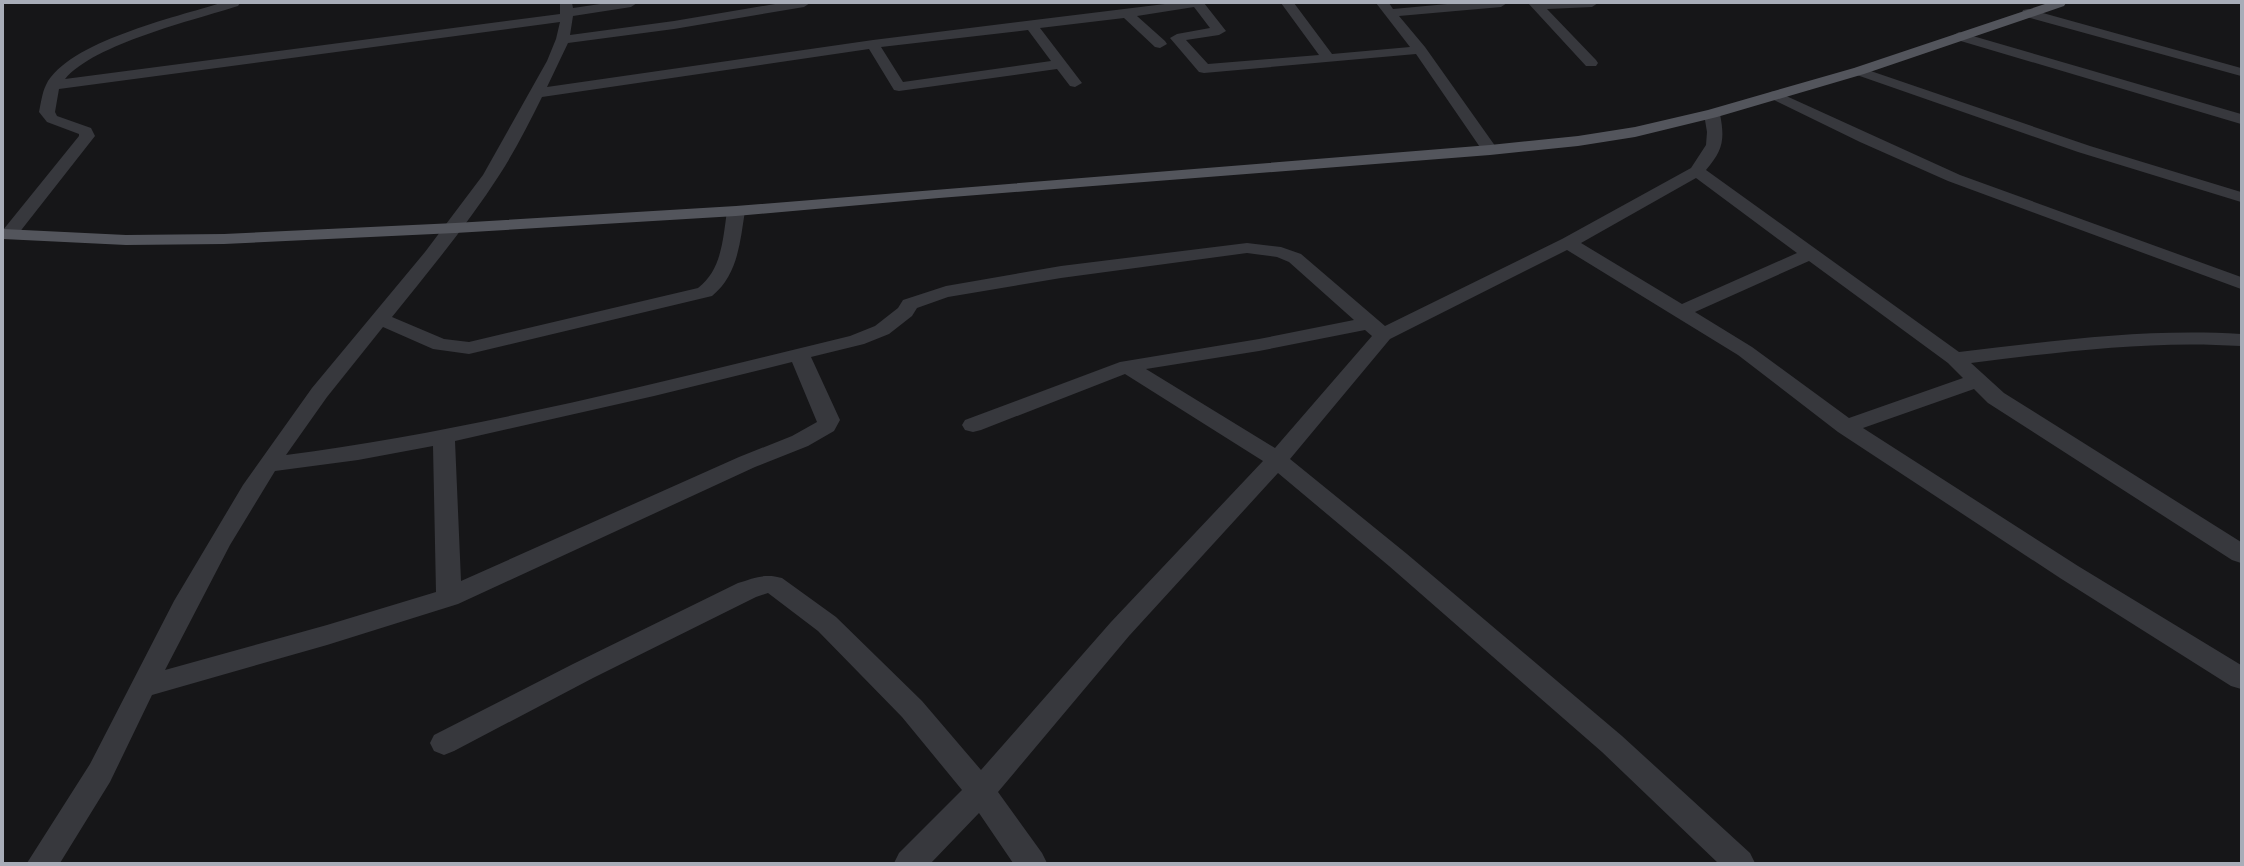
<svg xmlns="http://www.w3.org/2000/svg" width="2244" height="866" viewBox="0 0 2244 866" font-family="'PT Sans Narrow',sans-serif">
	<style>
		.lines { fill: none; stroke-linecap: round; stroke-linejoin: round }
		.minor { fill: #37383d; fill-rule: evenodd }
		.major { fill: #53555c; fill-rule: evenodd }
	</style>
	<rect width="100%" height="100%" fill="#161618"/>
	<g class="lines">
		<!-- minor -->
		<path class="minor" d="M221 3H240L238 6C194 20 94 44 65 79L560 14V3H572L573 8 607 3H637L631 7 573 16 570 35 674 21 781 3H810L804 7 674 29 568 43 547 87 873 40 1173 3H1204L1226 31 1219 35 1186 40 1208 64 1319 55 1281 3H1294L1332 54 1410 47 1376 3H1389L1393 9 1458 3H1507L1501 7 1399 16 1425 47 1498 150 1496 153H1484L1416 54 1204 73 1199 72 1170 38 1177 34 1210 28 1194 7 1137 16 1165 41 1167 44 1160 48 1155 47 1124 18 1040 28 1082 83 1075 87 1070 86 1057 69 899 91 894 90 869 49 542 97C529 123 516 149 500 174 468 224 429 271 392 317L444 339 469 342 698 288C722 270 723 238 727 211L730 207H742L745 211C740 242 738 275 712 296L469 354 433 349 383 327 327 397 286 455C476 430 664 381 850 336L875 326 898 308 903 300 946 286 1061 266 1247 243 1281 247 1301 254 1385 326 1562 239 1691 168 1706 145 1707 132 1704 114 1707 111H1717L1720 114C1725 140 1723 150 1706 170L1959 352C2053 341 2146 328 2241 334V346C2150 340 2061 352 1971 363L2004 393 2241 542V563L2232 560 1988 403 1974 389 1863 428 2078 566 2241 665V689L2231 686 2060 578 1838 432 1738 355 1567 250 1390 339 1290 459 1407 554 1622 736 1750 853 1755 863H1718L1602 752 1389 566 1278 473 1129 636 998 792 1042 853 1047 863H1013L979 813 931 863H894L899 853 962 790 902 717 818 631 768 593 756 597 593 678 454 751 444 755 434 751 430 743 434 735 573 664 738 583C754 578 765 573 782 578L836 617 922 701 981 770 1111 622 1263 461 1125 374 981 430 973 432 965 430 962 425 965 420 1120 362 1259 339 1354 320 1289 262 1277 257 1247 253 1061 278 948 297 917 308 912 316 889 334 864 344 811 357 840 420 834 431 808 446 755 467 458 604 327 645 152 695 110 782 60 863H27L90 764 174 601 243 485 312 388 425 252 483 175 547 61 556 39 560 22 59 89 55 112 57 116 91 128 95 136 15 238H3V230L79 136V134L47 122 39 112C41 103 42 93 46 85 67 42 176 17 221 3ZM1028 30 1051 61 903 82 881 47ZM1696 178 1797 253 1682 304 1581 243ZM1809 261 1948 363 1963 378 1849 418 1752 347 1695 312ZM1365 330 1372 336 1275 448 1146 369 1259 351ZM792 362 817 422 792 436 739 457 461 581 455 441 654 396ZM433 446 436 592 327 625 165 670 230 545 275 471 358 460Z
			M1528 3H1598L1592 7 1547 9 1596 60 1598 63 1596 66H1586Z
			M2028 9 2241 68V76L2023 16 2022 13 2023 10Z
			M1959 32 2241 114V124L1954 39 1952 36Z
			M1859 67 2090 146 2241 192V202L2078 152 1854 74 1852 71Z
			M1775 91 1960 175 2241 277V289L1948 181 1860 142 1770 98 1768 95 1770 92Z"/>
		<!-- major -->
		<path class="major" d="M2048 3H2066L2064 6 1864 74 1717 117 1635 137 1578 146 1490 155 939 198 736 216 455 233 224 244 126 245 3 239V229L126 235 224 234 455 223 736 206 1490 145 1578 136 1635 127 1708 110 1854 68Z"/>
	</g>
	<!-- border -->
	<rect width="2244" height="866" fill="none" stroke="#a8adb8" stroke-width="8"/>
</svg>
